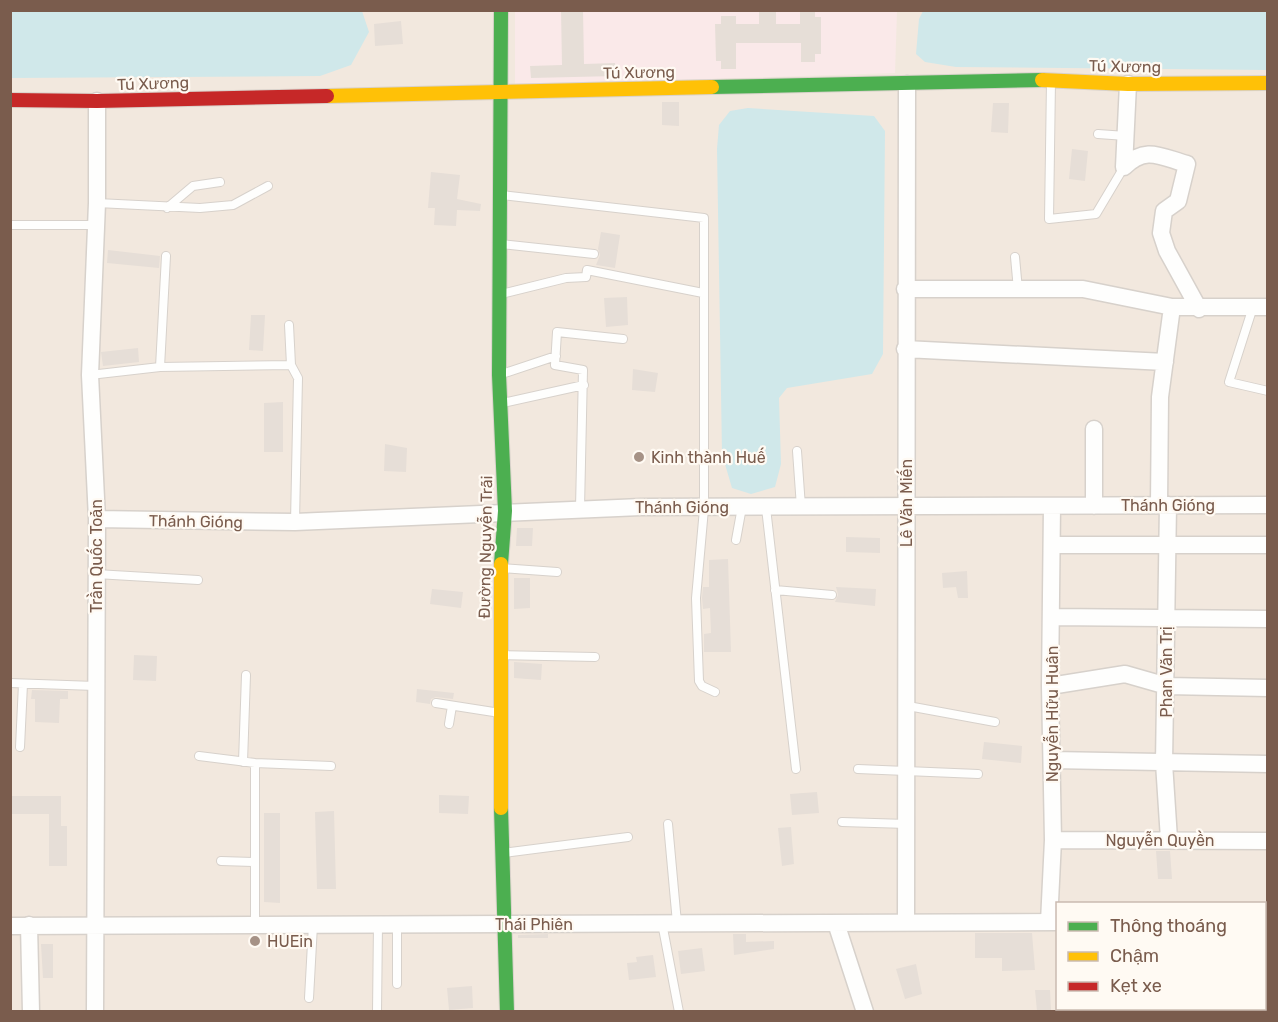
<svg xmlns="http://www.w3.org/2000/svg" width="1278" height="1022" viewBox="0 0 1278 1022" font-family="Rubik,sans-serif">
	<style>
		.residential { fill: #f2e8de; fill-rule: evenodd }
		.medical { fill: #fae9e9 }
		.water { fill: #d0e8ea }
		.building { fill: #e6ded7 }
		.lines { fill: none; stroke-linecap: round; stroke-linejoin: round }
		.lane-casing { stroke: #d7d1cb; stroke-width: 10 }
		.street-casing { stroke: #d7d1cb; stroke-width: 19 }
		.fast-casing { stroke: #d9d2cb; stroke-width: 16 }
		.slow-casing { stroke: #d9d2cb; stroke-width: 16 }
		.jam-casing { stroke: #d9d2cb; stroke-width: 16 }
		.lane { stroke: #fefefd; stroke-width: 8 }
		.street { stroke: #fefefd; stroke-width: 16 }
		.fast { stroke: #4caf50; stroke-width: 14 }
		.slow { stroke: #ffc107; stroke-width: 14 }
		.jam { stroke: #c62828; stroke-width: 14 }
		.poi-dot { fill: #a69286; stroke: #fffaf3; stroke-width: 2 }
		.labels { text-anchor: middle; stroke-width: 4.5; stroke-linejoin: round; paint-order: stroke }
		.street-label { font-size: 16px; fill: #7a5c4d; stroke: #fffaf3 }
		.poi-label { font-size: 16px; fill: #7a5c4d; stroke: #fffaf3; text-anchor: start }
	</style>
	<rect width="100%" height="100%" fill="#f9f5f0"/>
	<!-- residential -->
	<path class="residential" d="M10 11H1267V1011H11ZM1058 904H1264V1008H1058Z"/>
	<!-- medical -->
	<path class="medical" d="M515 11H897L895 73 515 85Z"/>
	<!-- water -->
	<path class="water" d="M11 10 362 11 369 32 351 65 320 76 11 78Z
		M923 11H1267V70L956 67 925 62 916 54 919 19Z
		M748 108 874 116 885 131 883 354 872 374 787 388 779 398 781 464 775 487 751 494 732 488 722 454 717 149 719 125 730 111Z"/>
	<!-- building -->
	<path class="building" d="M561 10H583L584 64 615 63 616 76 531 78 530 66 562 65Z
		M759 10H776V24H800V10H815V17H821V54H815V62H801V43H736V69H721V61H716L715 24H721V16H736V24H759Z
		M401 21 403 44 375 46 374 24Z
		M662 102H679V126L662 125Z
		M993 103H1009L1008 133 991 132Z
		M1072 149 1088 151 1085 181 1069 179Z
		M431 172 460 175 457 199 481 204 480 211 457 210 456 226 434 225 435 208H428Z
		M601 232 620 235 615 268 596 265 600 255 598 249Z
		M108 250 160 256 159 268 107 263Z
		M627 297 628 325 606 327 604 298Z
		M251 315H265L263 351 249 350Z
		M138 348 139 362 103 366 101 352Z
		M633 369 658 373 655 392 632 390Z
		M283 402V452H264V403Z
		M385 444 407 448 406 472 384 471Z
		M517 528H533L532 546H516Z
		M846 537 880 538V553L846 552Z
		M728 559 731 652H704V634L711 633 710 608 703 609 702 598 703 587H709V560Z
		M967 571 968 598H958L956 587 943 588 942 573Z
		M514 578H530V608L514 609Z
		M836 587 876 589 875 606 835 602 838 595Z
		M432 589 463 592 461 608 430 604Z
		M134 655 157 656 156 681 133 680Z
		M514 662 542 664 541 680 514 678Z
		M417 689 454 693 453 699 436 697 431 699 430 704 416 702Z
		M32 690 68 691V699H60L59 723 35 722V699H31Z
		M984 742 1022 746 1021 763 982 759Z
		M817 792 819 813 792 815 790 794Z
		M439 795 469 796 468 814 439 813Z
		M10 796H61V826H67V866H49V814H10Z
		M334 811 336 889H317L315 812Z
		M264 813H280V903L264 902Z
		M791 827 794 864 782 866 778 828Z
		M1156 851H1170L1172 879H1158Z
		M975 933H1032L1035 970 1002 971V958H975Z
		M548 934V938H518V935Z
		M733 934H746V942L774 941V949L734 955Z
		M41 944H53V978H43Z
		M702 948 705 971 681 974 678 951Z
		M653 955 656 977 629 980 627 963 637 962 636 957Z
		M916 964 922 994 905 999 896 969Z
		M472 986 473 1008 449 1010 447 988Z
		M1035 990H1050L1051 1011H1037Z"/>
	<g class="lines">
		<!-- lane casing -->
		<g class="lane-casing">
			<path id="lane" d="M1051 81 1049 219 1096 214 1124 167
				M1098 134 1126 136
				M502 195 704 218V509L696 598 699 681 702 686 715 692
				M97 203 200 208 233 205 268 186
				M167 208 193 186 220 182
				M10 225H95
				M501 244 594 254
				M1015 257 1018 290
				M501 294 566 278 586 277 587 270 703 293
				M1253 307 1229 382 1268 391
				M289 325 291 365 298 378 295 522
				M160 367 166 256
				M502 374 556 356
				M90 375 160 367 291 365
				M503 403 584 385
				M797 451 801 507
				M580 508 583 370 555 365 557 332 623 339
				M766 508 796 769
				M736 540 742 507
				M501 568 557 572
				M96 574 198 580
				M775 590 832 595
				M501 655 595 657
				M10 683 95 686
				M436 703 500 713
				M908 706 995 722
				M449 724 452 706
				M20 747 23 684
				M199 756 255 763 331 766
				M243 762 246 675
				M858 769 978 774
				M842 822 907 824
				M668 824 677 923
				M503 853 628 837
				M221 861 253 862
				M662 923 679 1012
				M255 925V763
				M397 984V924
				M309 998 313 925
				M377 1012 378 924"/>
		</g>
		<!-- street casing -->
		<g class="street-casing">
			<path id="street" d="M1124 167C1146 145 1161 157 1187 164L1178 201 1164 211 1161 233 1167 251 1199 309
				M1124 167 1128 84
				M905 289H1083L1172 307H1268
				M905 349 1165 362
				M1094 429V506
				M1159 505 1160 397 1172 307
				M1168 505 1164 763 1169 839
				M97 519 295 522 641 507 1268 505
				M1052 545H1268
				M1053 617 1268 619
				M1050 686 1125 674 1167 686 1268 688
				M1052 760 1268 764
				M1053 840 1268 841
				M1264 921H1268
				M906 922 907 84
				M1049 922 1053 840 1050 686 1052 506
				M836 923 865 1012
				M29 925 31 1012
				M10 926 1058 922
				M95 1012 97 519 90 375 97 203V101
				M1253 1012V1008"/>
		</g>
		<!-- fast casing -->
		<g class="fast-casing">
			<path id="fast" d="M501 10 499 375 505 511 501 564
				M712 87 1042 80
				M501 808 507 1012"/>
		</g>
		<!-- slow casing -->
		<g class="slow-casing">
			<path id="slow" d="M1042 80 1128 84 1268 83
				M327 96 712 87
				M501 808V564"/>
		</g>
		<!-- jam casing -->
		<g class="jam-casing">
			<path id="jam" d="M10 100 97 101 327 96"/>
		</g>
		<!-- lane -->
		<use href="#lane" class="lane"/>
		<!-- street -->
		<use href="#street" class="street"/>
		<!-- fast -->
		<use href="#fast" class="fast"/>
		<!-- slow -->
		<use href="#slow" class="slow"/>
		<!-- jam -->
		<use href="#jam" class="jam"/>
	</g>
	<!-- markers -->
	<g class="poi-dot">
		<circle cx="639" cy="457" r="6"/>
		<circle cx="255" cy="941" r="6"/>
	</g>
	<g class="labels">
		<!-- street labels -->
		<g class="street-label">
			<text transform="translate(1125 66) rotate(1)" y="6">Tú Xương</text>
			<text transform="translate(639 72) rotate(-1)" y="6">Tú Xương</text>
			<text transform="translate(153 83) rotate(-2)" y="6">Tú Xương</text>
			<text transform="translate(906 503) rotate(-90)" y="6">Lê Văn Miến</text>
			<text x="1168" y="511">Thánh Gióng</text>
			<text x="682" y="513">Thánh Gióng</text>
			<text transform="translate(196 521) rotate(1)" y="6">Thánh Gióng</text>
			<text transform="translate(485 547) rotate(-89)" y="6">Đường Nguyễn Trãi</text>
			<text transform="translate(96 556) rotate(-90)" y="6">Trần Quốc Toản</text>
			<text transform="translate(1166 672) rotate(-90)" y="6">Phan Văn Trị</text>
			<text transform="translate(1052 714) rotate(-90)" y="6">Nguyễn Hữu Huân</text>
			<text x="1160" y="846">Nguyễn Quyền</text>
			<text x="534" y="930">Thái Phiên</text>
		</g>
		<!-- poi labels -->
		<g class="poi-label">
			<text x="651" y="463">Kinh thành Huế</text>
			<text x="267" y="947">HUEin</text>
		</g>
	</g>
	<!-- border -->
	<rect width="1278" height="1022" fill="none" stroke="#7a5c4d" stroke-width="24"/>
	<!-- legend -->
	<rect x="1056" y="902" width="210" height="108" fill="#fffaf3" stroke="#cabbb1" stroke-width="1.5"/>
	<rect x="1068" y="922" width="30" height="9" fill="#4caf50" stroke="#cabbb1" stroke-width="1.5"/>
	<text x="1110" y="932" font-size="18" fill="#7a5c4d">Thông thoáng</text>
	<rect x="1068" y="952" width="30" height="9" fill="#ffc107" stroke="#cabbb1" stroke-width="1.5"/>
	<text x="1110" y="962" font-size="18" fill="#7a5c4d">Chậm</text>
	<rect x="1068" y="982" width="30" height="9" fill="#c62828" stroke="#cabbb1" stroke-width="1.5"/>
	<text x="1110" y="992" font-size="18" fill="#7a5c4d">Kẹt xe</text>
</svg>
